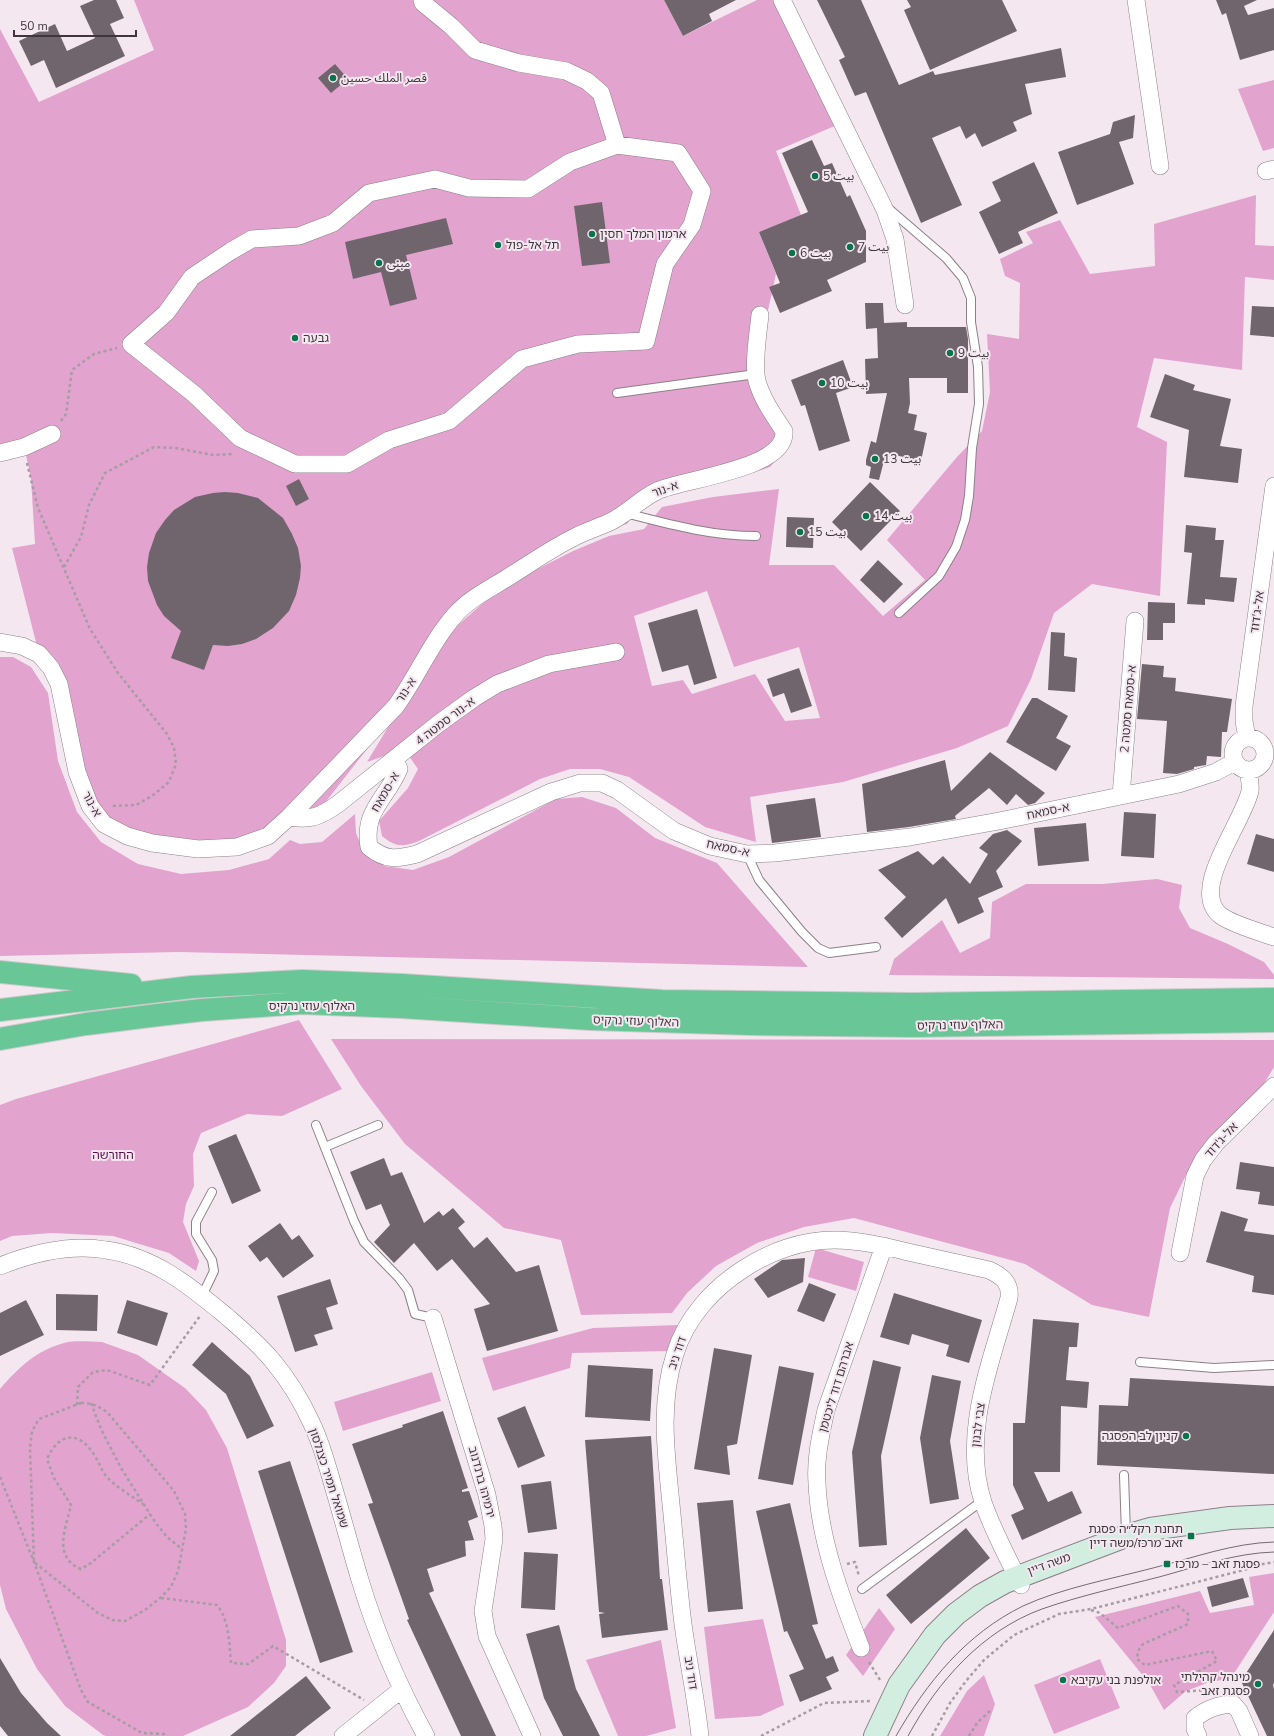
<svg xmlns="http://www.w3.org/2000/svg" width="1274" height="1736" viewBox="0 0 1274 1736" font-family="'Nunito Sans','Noto Sans Arabic','Noto Sans Hebrew',sans-serif">
	<style>
		.green { fill: #e2a3cf; fill-rule: evenodd }
		.building { fill: #71656d }
		.lines { fill: none; stroke-linecap: round; stroke-linejoin: round }
		.lane-casing { stroke: #8c8088; stroke-width: 10 }
		.street-casing { stroke: #8c8088; stroke-width: 18 }
		.secondary-casing { stroke: #8c8088; stroke-width: 24 }
		.highway-casing { stroke: #cdcbcc; stroke-width: 24 }
		.path { stroke: #a79ca3; stroke-width: 2.5; stroke-dasharray: 3 3; stroke-linecap: butt }
		.lane { stroke: #fff; stroke-width: 8 }
		.street { stroke: #fff; stroke-width: 17 }
		.secondary { stroke: #d2eee0; stroke-width: 22 }
		.highway { stroke: #68c697; stroke-width: 22 }
		.tram { stroke: #746c71; stroke-width: 1 }
		.poi-dot { fill: #0a734b; stroke: #f5e7f0; stroke-width: 1.5 }
		.labels { text-anchor: middle; stroke-width: 4; stroke-linejoin: round; paint-order: stroke }
		.poi-label { font-size: 12px; fill: #3d373b; stroke: #f5e7f0; text-anchor: start }
		.street-label { font-size: 12px; fill: #3d373b; stroke: #f5e7f0 }
		.park-label { font-size: 12px; fill: #590f4a; stroke: #f5e7f0 }
	</style>
	<rect width="100%" height="100%" fill="#f5e7f0"/>
	<!-- green -->
	<path class="green" d="M134 0H664L683 36 757 0H773L837 125 776 151 801 215 759 232 776 274 752 383 787 428 791 443 770 467 741 477 674 488 638 507 627 524 586 532 510 583 573 551 609 536 644 529 662 507 713 497 779 489 769 565H834L883 616 925 580 887 540 957 457 982 431 990 392 987 334 1019 339 1020 283 1005 276 1000 259 1033 243 1026 232 1060 220 1090 274 1155 266 1154 224 1256 195 1255 245 1274 246V280L1245 277 1242 370 1154 358 1137 427 1167 442 1160 596 1092 584 1054 613 1031 679 1008 726 957 748 843 782 750 797 756 842 705 827 629 777 600 769H570L540 779 421 840C405 847 396 848 382 836L379 821 408 788 418 769 404 749 367 762 440 641 492 595 471 609 440 638 389 721 324 804 239 840 188 844 104 824 67 718 39 654 12 548 35 544 31 479 26 455 0 449V29L39 102 154 50ZM707 591 734 667 799 647 820 718 785 721 755 674 692 694 683 680 652 686 634 616Z
		M1274 80V148L1263 151 1238 89Z
		M0 657H13L31 667 48 693 58 761 77 812 101 842 138 864 181 874 229 870 269 859 290 840 300 844 322 842 355 814 356 833 364 852 385 866 413 870 449 857 556 799 582 797 616 808 655 838 717 863 808 967 178 952 0 956Z
		M1157 879 1182 885 1179 908 1190 928 1228 944 1264 962 1274 975V979L889 975 894 959 942 920 960 953 990 938 992 902 1026 884H1102Z
		M299 1020 342 1089 282 1116 247 1114 201 1133 193 1154 194 1186 186 1204 183 1222 199 1261 196 1271 169 1253 113 1236 52 1233 12 1236 0 1241V1105L16 1099Z
		M331 1039 1274 1040V1067L1259 1092 1220 1131 1187 1173 1170 1208 1149 1317 1092 1305 1025 1264 854 1218 804 1227 757 1243 716 1266 687 1293 672 1313 581 1315 561 1240 504 1228 405 1144 361 1086Z
		M816 1248 864 1262 856 1291 808 1277Z
		M678 1325 671 1351 572 1353 570 1368 493 1391 482 1358 593 1328Z
		M102 1342 138 1355 185 1388 206 1410 227 1448 286 1640V1666L274 1683 248 1707 183 1736H106L103 1735 65 1706 37 1669 6 1609 0 1585V1389C18 1368 37 1350 64 1343 76 1340 90 1342 102 1342Z
		M432 1372 441 1401 343 1431 334 1402Z
		M1274 1573V1612L1231 1678 1207 1683 1186 1691 1164 1710 1149 1683 1095 1617 1200 1591 1210 1613 1254 1605 1249 1577Z
		M879 1608 895 1629 863 1676 846 1655Z
		M763 1619 784 1705 760 1716 715 1719 704 1627Z
		M661 1640 676 1728 646 1736H618L586 1660Z
		M1100 1659 1120 1708 1054 1734 1034 1685Z
		M984 1675 995 1704 984 1736H940L967 1691Z"/>
	<!-- building -->
	<path class="building" d="M94 0H116L124 18 110 24 125 56 56 88 44 60 31 66 19 41 55 24 67 51 95 38 80 6Z
		M664 0H736L709 14 712 21 683 36Z
		M817 0H861L899 85 933 71 935 75 1061 48 1066 77 1025 84 1032 114 1013 122 1017 131 982 147 975 133 966 139 960 126 932 138 962 205 921 223 866 92 855 96 839 60 845 57Z
		M907 0H1002L1017 31 930 70 904 10 911 7Z
		M1216 0H1257L1244 6 1248 15 1274 8V50L1240 60 1226 13 1222 15Z
		M335 64 348 79 331 93 318 78Z
		M1135 115 1133 138 1119 142 1134 184 1077 205 1058 152 1110 134 1113 122Z
		M812 140 824 166 832 163 847 197 850 195 866 231V262L827 280 832 291 780 313 769 287 780 283 759 232 808 212 782 153Z
		M1034 162 1058 213 1018 232 1023 243 999 254 979 212 1001 201 992 182Z
		M602 202 610 263 582 266 574 206Z
		M446 218 453 244 406 255 417 299 390 306 381 272 353 279 345 242Z
		M865 303H883L884 323 907 322V327H966L968 339V393H947V378H909L910 403 908 413 917 415 914 430 927 433 921 461 886 453 879 480 869 478 871 467 866 465V460L871 441 876 443 887 393 866 394 865 359 878 358 877 328 866 329Z
		M1252 306 1274 307V337L1250 335Z
		M843 360 853 387 836 393 850 441 819 451 805 405 801 406 791 380Z
		M1165 374 1195 385 1193 390 1231 399 1220 446 1242 449 1238 483 1184 477 1189 430 1150 417Z
		M299 479 309 499 296 506 286 486Z
		M870 482 900 511 861 551 832 522Z
		M225 492 238 493 258 498 283 518 292 534 298 548 301 566 300 578 296 595 289 611 273 628 256 639 242 644 228 646 213 645 204 670 171 658 181 631 164 616 157 605 148 581 147 567 149 553 156 533 165 520 174 510 195 497 213 493Z
		M787 517 814 518 813 548 786 547Z
		M1186 525 1216 528 1215 540H1224L1220 577 1237 578 1234 602 1205 599V605L1187 604 1192 553 1184 552Z
		M878 560 903 584 884 603 860 580Z
		M1148 602 1175 603V623H1163V640H1147Z
		M697 609 717 678 694 685 688 665 662 672 648 623Z
		M1051 632 1065 633 1064 656 1077 658 1075 692 1048 690Z
		M1142 664 1164 666 1163 677 1176 678 1175 691 1232 699 1227 732H1222L1221 757 1207 756 1206 765 1194 767V769L1177 774 1163 773 1167 721 1137 719Z
		M799 668 812 706 791 713 784 693 773 697 767 679Z
		M1032 698H1037L1068 716 1056 738 1071 746 1056 771 1006 742Z
		M990 752 1045 793 1035 803 1028 805 1016 794 1007 805 989 788 955 816 956 819 909 827 867 832 862 784 945 760 951 791Z
		M815 798 821 837 772 843 766 805Z
		M1124 812 1156 814 1154 858 1121 856Z
		M1086 823 1089 861 1038 866 1034 828Z
		M1007 830 1022 841 996 871 1003 887 978 898 984 912 958 924 946 898 902 938 884 918 906 897 878 870 918 851 933 865 943 856 970 884 988 854 979 848 993 834Z
		M1256 834 1274 839V872L1247 864Z
		M236 1134 261 1191 232 1204 208 1146Z
		M384 1158 391 1176 402 1172 424 1223 439 1211 443 1216 453 1208 465 1222 458 1228 474 1248 487 1237 516 1272 539 1265 558 1331 487 1351 474 1309 490 1304 452 1259 437 1271 414 1243 394 1263 374 1242 390 1225 381 1204 366 1210 350 1172Z
		M1240 1162 1274 1167V1206L1258 1204 1260 1192 1236 1189Z
		M1221 1211 1248 1219 1244 1231 1274 1235V1295L1252 1292 1254 1276 1206 1262Z
		M280 1223 292 1240 299 1235 314 1256 283 1278 267 1257 260 1262 248 1246Z
		M805 1258 803 1282 768 1298 754 1279 782 1260Z
		M330 1279 338 1304 326 1308 333 1329 314 1335 318 1345 295 1352 277 1296Z
		M809 1283 836 1294 824 1322 797 1311Z
		M894 1293 982 1320 969 1363 946 1356 949 1345 912 1334 909 1345 880 1337Z
		M56 1294 98 1295 97 1331 56 1330Z
		M26 1300 44 1335 0 1356V1313Z
		M127 1300 168 1313 157 1346 117 1333Z
		M1033 1319 1079 1323 1077 1347H1069L1066 1380 1089 1382 1087 1408 1061 1406 1060 1472H1034L1048 1502 1072 1491 1082 1513 1022 1540 1011 1515 1024 1509 1013 1485V1423H1025Z
		M212 1342 250 1376 274 1426 247 1439 226 1394 192 1365Z
		M714 1348 752 1355 737 1444 727 1446 730 1475 694 1469Z
		M873 1360 901 1367 881 1456 887 1545 859 1547 852 1452Z
		M588 1365 653 1369 650 1421 585 1417Z
		M779 1366 814 1373 793 1485 758 1479Z
		M932 1375 961 1381 950 1441 959 1499 930 1504 920 1438Z
		M1130 1378 1274 1386V1474L1097 1465 1099 1405 1128 1406Z
		M525 1406 545 1456 518 1468 497 1418Z
		M443 1411 468 1488 462 1490V1492L469 1491 478 1517 468 1521 474 1540 465 1541 466 1556 427 1569 434 1591 429 1593 496 1736H461L407 1620 409 1619 368 1504 373 1503 352 1444 403 1427 402 1425Z
		M651 1436 660 1579H662L668 1630 602 1638 599 1614 605 1613 599 1612 585 1440Z
		M290 1461 353 1652 320 1663 258 1471Z
		M551 1481 557 1529 528 1533 521 1485Z
		M733 1500 743 1609 708 1612 697 1503Z
		M790 1503 818 1624 812 1625 826 1659 833 1656 839 1671 826 1677 832 1689 800 1702 789 1675 804 1669 787 1631 784 1632 756 1511Z
		M966 1528 990 1558 911 1624 886 1595Z
		M524 1552 558 1554 555 1610 521 1608Z
		M1243 1578 1249 1597 1212 1607 1207 1587Z
		M559 1625 576 1689 600 1736H563L544 1698 526 1634Z
		M1274 1630V1683L1273 1685 1274 1689V1736H1267L1241 1681Z
		M0 1658 21 1693 47 1723 61 1736H8L0 1726Z
		M306 1676 331 1708 305 1728 295 1736H230Z"/>
	<g class="lines">
		<!-- lane casing -->
		<g class="lane-casing">
			<path id="lane" d="M888 208 946 258 963 278 971 298V322L978 367 979 404 972 448 969 496 965 520 956 547 939 576 899 613
				M617 393 756 374
				M625 513C668 524 711 536 756 536
				M747 854 759 880 802 932 818 948 829 953 876 947
				M316 1125 354 1221 364 1242 399 1278 408 1290 415 1314 433 1318
				M325 1147 378 1125
				M202 1296 214 1271 212 1260 196 1234V1222L212 1192
				M1140 1362 1214 1368 1274 1365
				M1124 1475 1126 1534
				M862 1589 982 1501"/>
		</g>
		<!-- street casing -->
		<g class="street-casing">
			<path id="street" d="M422 0 423 3 451 26 475 50 519 63 566 71 587 81 601 93 617 145
				M782 0 885 210 895 239 905 305
				M1136 0 1160 166
				M617 145 678 153 702 191 692 225 665 264 646 341 578 344 522 359 449 421 389 440 347 464H295L240 438 194 394 131 344 166 313 192 277 231 251 252 239 299 236 333 223 369 193 435 179 469 188 528 189 570 162Z
				M1266 171 1274 169
				M0 453 24 447 52 434
				M0 642 22 646 39 654 51 668 59 684 77 772 90 806 104 824 127 836 152 843 198 849 237 847 268 836 289 817 396 706C417 677 431 642 455 615 469 599 489 589 507 578 528 565 549 550 571 539 583 532 597 528 610 522 627 514 640 499 657 491 683 479 788 469 784 431 774 416 762 399 757 381 753 363 758 335 760 315
				M1233 754a16 16 0 1 1 32 0a16 16 0 1 1-32 0Z
				M1247 738 1244 721V706L1274 486
				M395 759 399 769C386 800 363 810 369 847 386 861 397 859 417 854L551 792 580 783H602L617 790 674 831 710 846 747 854 775 853 910 837 999 821 1179 784 1216 772 1234 762
				M1248 770C1249 777 1251 784 1250 791 1243 823 1189 889 1220 915 1231 924 1260 932 1274 937
				M1121 796 1135 621
				M289 817C310 821 321 816 338 804L438 724 474 698 497 684 549 664 616 652
				M1180 1253 1195 1176 1203 1160 1216 1143 1274 1086
				M0 1266C33 1253 71 1244 106 1250 153 1256 190 1286 225 1315 241 1329 258 1343 272 1360 288 1379 302 1402 312 1424 322 1445 328 1468 334 1489 343 1519 351 1550 360 1580 376 1633 399 1687 426 1736
				M433 1318 487 1495 493 1526 494 1539 483 1611 487 1636 532 1736
				M861 1648C841 1597 819 1538 817 1483 815 1458 821 1434 826 1410L884 1246
				M343 1736 402 1689
				M700 1736C696 1698 688 1661 683 1624 678 1584 675 1544 671 1504 666 1453 659 1404 675 1354 686 1318 713 1288 745 1268 771 1251 803 1240 834 1240 859 1240 884 1246 908 1252 935 1258 962 1264 989 1270 1002 1276 1011 1283 1009 1298 991 1363 961 1434 983 1502 993 1531 1008 1558 1021 1585
				M1198 1736 1195 1729V1718C1207 1709 1217 1705 1233 1704L1239 1711 1250 1736"/>
		</g>
		<!-- secondary casing -->
		<g class="secondary-casing">
			<path id="secondary" d="M875 1736 899 1685 935 1635 956 1614 980 1596 1005 1582 1126 1536 1150 1529 1230 1518 1274 1516"/>
		</g>
		<!-- highway casing -->
		<g class="highway-casing">
			<path id="highway" d="M0 972 131 985
				M0 1010 192 987 302 981 402 985 662 1001 912 1004 1274 999
				M0 1039 86 1024 158 1015 202 1010 302 1003 401 1007 590 1019 751 1024 913 1026 1274 1021"/>
		</g>
		<!-- path -->
		<path class="path" d="M61 421 66 414 72 370 94 354 117 348
			M27 463 38 508 90 629 118 673 167 734 174 748 176 764 169 782 152 796 136 805 111 806
			M64 567 81 537 89 505 105 473 154 447 176 448 213 455 234 454
			M81 1403C92 1403 98 1406 107 1412L174 1491 185 1514 186 1529 178 1571 171 1587 160 1598 145 1610 125 1621 112 1620 98 1613 34 1562 30 1448 32 1431 39 1419Z
			M91 1403 101 1429 121 1468 155 1522 167 1537 182 1549
			M77 1405 78 1387 93 1372 107 1370 150 1385 200 1316
			M0 1477 34 1562 81 1690 88 1702 142 1733 164 1734V1736
			M144 1505C132 1496 117 1488 107 1477 102 1472 100 1464 96 1458 81 1431 60 1430 47 1459L54 1478 71 1505C66 1528 52 1557 81 1569L91 1563 150 1514
			M847 1564 855 1562 859 1576
			M161 1598 217 1605C230 1622 229 1643 231 1663L248 1664 273 1646 364 1700
			M1091 1610 1100 1613 1118 1628 1178 1606 1188 1614V1624L1143 1644 1138 1651 1137 1659 1145 1665 1212 1651 1217 1661 1174 1685 1177 1692 1208 1690 1209 1692
			M869 1662 880 1680
			M761 1736 824 1703 872 1701
			M932 1736 950 1703 966 1681 984 1660 1014 1635 1059 1614 1091 1609 1244 1570 1258 1565 1274 1562
			M969 1736 977 1723 991 1710"/>
		<!-- lane -->
		<use href="#lane" class="lane"/>
		<!-- street -->
		<use href="#street" class="street"/>
		<!-- secondary -->
		<use href="#secondary" class="secondary"/>
		<!-- highway -->
		<use href="#highway" class="highway"/>
		<!-- tram -->
		<path class="tram" d="M896 1736C927 1682 966 1634 1023 1606 1062 1588 1111 1579 1153 1568 1193 1558 1233 1543 1274 1542
			M908 1736C938 1681 982 1631 1042 1609 1079 1596 1120 1587 1159 1577 1196 1567 1235 1553 1274 1552"/>
	</g>
	<!-- markers -->
	<g class="poi-dot">
		<circle cx="333" cy="78" r="4"/>
		<circle cx="815" cy="176" r="4"/>
		<circle cx="592" cy="234" r="4"/>
		<circle cx="498" cy="245" r="4"/>
		<circle cx="850" cy="247" r="4"/>
		<circle cx="792" cy="253" r="4"/>
		<circle cx="379" cy="263" r="4"/>
		<circle cx="295" cy="338" r="4"/>
		<circle cx="950" cy="353" r="4"/>
		<circle cx="822" cy="383" r="4"/>
		<circle cx="875" cy="459" r="4"/>
		<circle cx="866" cy="516" r="4"/>
		<circle cx="800" cy="532" r="4"/>
		<circle cx="1186" cy="1436" r="4"/>
		<rect x="1187" y="1532" width="8" height="8" rx="2"/>
		<rect x="1163" y="1560" width="8" height="8" rx="2"/>
		<circle cx="1063" cy="1680" r="4"/>
		<circle cx="1258" cy="1684" r="4"/>
	</g>
	<g class="labels">
		<!-- poi labels -->
		<g class="poi-label">
			<text x="341" y="82">قصر الملك حسين</text>
			<text x="823" y="180">بيت 5</text>
			<text x="600" y="238">ארמון המלך חסין</text>
			<text x="506" y="249">תל אל-פול</text>
			<text x="858" y="251">بيت 7</text>
			<text x="800" y="257">بيت 6</text>
			<text x="387" y="267">مبنى</text>
			<text x="303" y="342">גבעה</text>
			<text x="958" y="357">بيت 9</text>
			<text x="830" y="387">بيت 10</text>
			<text x="883" y="463">بيت 13</text>
			<text x="874" y="520">بيت 14</text>
			<text x="808" y="536">بيت 15</text>
			<text x="1178" y="1440" text-anchor="end">קניון לב הפסגה</text>
			<text x="1183" y="1533" text-anchor="end">תחנת רקל״ה פסגת<tspan x="1183" dy="14">זאב מרכז/משה דיין</tspan></text>
			<text x="1175" y="1568">פסגת זאב – מרכז</text>
			<text x="1250" y="1681" text-anchor="end">מינהל קהילתי<tspan x="1250" dy="14">פסגת זאב</tspan></text>
			<text x="1071" y="1684">אולפנת בני עקיבא</text>
		</g>
		<!-- street labels -->
		<g class="street-label">
			<text transform="translate(665 489) rotate(-20)" y="4">א-נור</text>
			<text transform="translate(1257 612) rotate(-82)" y="4">אל-ג'דוד</text>
			<text transform="translate(406 690) rotate(-57)" y="4">א-נור</text>
			<text transform="translate(1128 709) rotate(-85)" y="4">א-סמאח סמטה 2</text>
			<text transform="translate(445 721) rotate(-37)" y="4">א-נור סמטה 4</text>
			<text transform="translate(385 792) rotate(-60)" y="4">א-סמאח</text>
			<text transform="translate(92 804) rotate(61)" y="4">א-נור</text>
			<text transform="translate(1048 811) rotate(-12)" y="4">א-סמאח</text>
			<text transform="translate(728 848) rotate(12)" y="4">א-סמאח</text>
			<text x="312" y="1010">האלוף עוזי נרקיס</text>
			<text transform="translate(636 1021) rotate(2)" y="4">האלוף עוזי נרקיס</text>
			<text transform="translate(960 1025) rotate(-1)" y="4">האלוף עוזי נרקיס</text>
			<text transform="translate(1221 1140) rotate(-48)" y="4">אל-ג'דוד</text>
			<text transform="translate(677 1353) rotate(-71)" y="4">דוד ניב</text>
			<text transform="translate(836 1387) rotate(-73)" y="4">אברהם דוד ליכטמן</text>
			<text transform="translate(978 1425) rotate(-83)" y="4">צבי לבנון</text>
			<text transform="translate(329 1478) rotate(72)" y="4">שמואל תמיר כצנלסון</text>
			<text transform="translate(482 1482) rotate(75)" y="4">ירמיהו ברנדנוב</text>
			<text transform="translate(1049 1564) rotate(-20)" y="4">משה דיין</text>
			<text transform="translate(691 1673) rotate(81)" y="4">דוד ניב</text>
		</g>
		<!-- park labels -->
		<g class="park-label">
			<text x="113" y="1159">החורשה</text>
		</g>
	</g>
	<!-- scale -->
	<path d="M14 30v6h122v-6" fill="none" stroke="#3d373b" stroke-width="2"/>
	<text x="20" y="30" font-size="12" fill="#3d373b" stroke="#f5e7f0" stroke-width="3" paint-order="stroke">50 m</text>
</svg>
